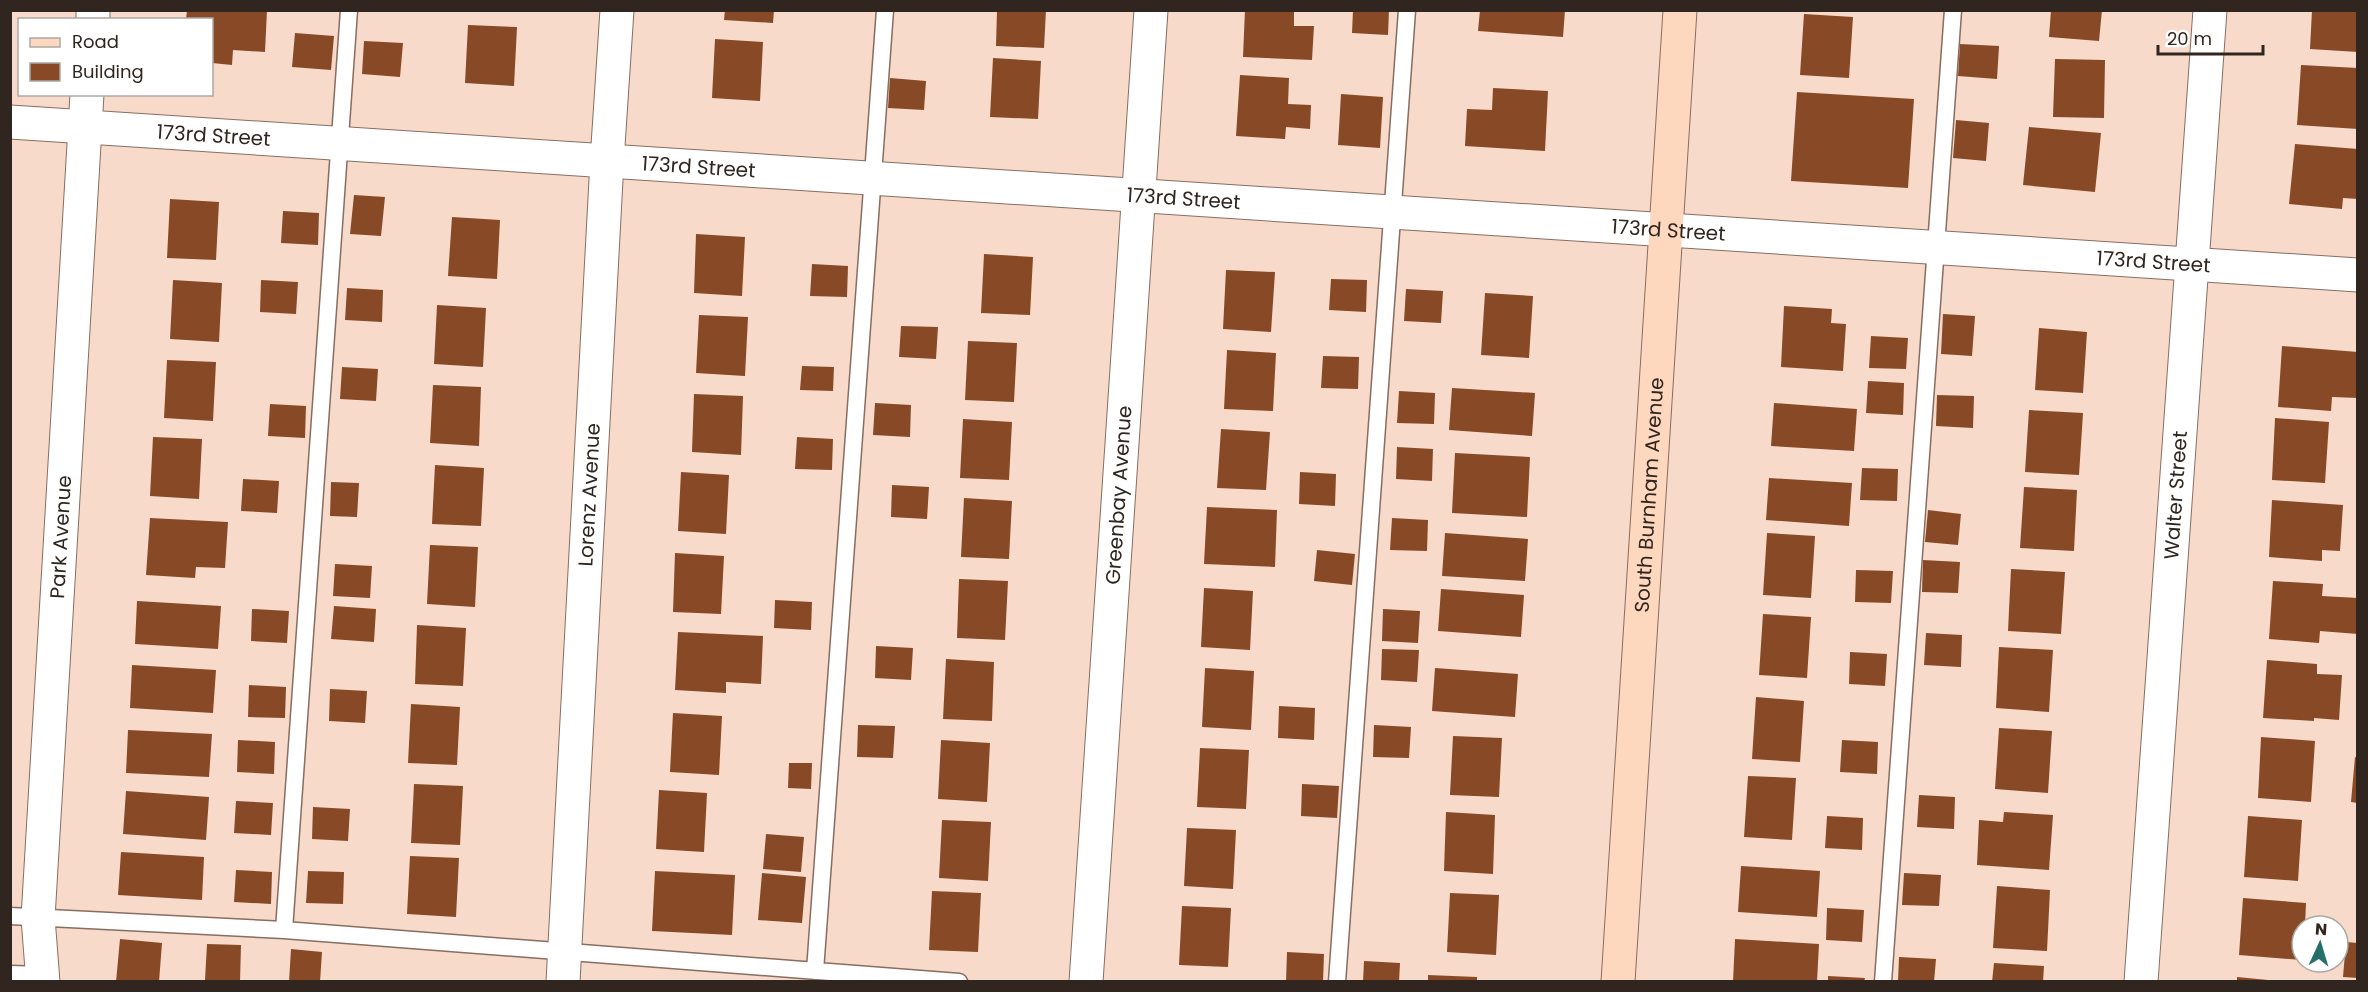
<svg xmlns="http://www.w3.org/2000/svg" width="2368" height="992" viewBox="0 0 2368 992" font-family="Poppins,sans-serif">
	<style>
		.building { fill: #884926 }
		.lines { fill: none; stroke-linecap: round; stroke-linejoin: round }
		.service-casing { stroke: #886d60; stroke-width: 19 }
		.minor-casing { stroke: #886d60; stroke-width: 35 }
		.secondary-casing { stroke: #886d60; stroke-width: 35 }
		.service { stroke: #fff; stroke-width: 16 }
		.minor { stroke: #fff; stroke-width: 33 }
		.secondary { stroke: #fdd7be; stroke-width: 33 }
		.labels { text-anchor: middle; stroke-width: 6; stroke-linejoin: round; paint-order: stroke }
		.street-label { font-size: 20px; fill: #30251f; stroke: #fff }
	</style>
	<rect width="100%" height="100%" fill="#f8daca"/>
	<!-- building -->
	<path class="building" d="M187 10H267L265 52 233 50 232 65 212 63V20H186Z
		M725 10H774L773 23 724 20Z
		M997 10H1046L1044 48 996 46Z
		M1245 10H1294V26H1314L1312 60 1243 57Z
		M1353 10H1389L1388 35 1352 33Z
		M1480 10H1565L1563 37 1478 31Z
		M2051 10H2102L2099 41 2049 37Z
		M2312 10H2358V52L2310 49Z
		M1804 14 1853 17 1849 78 1800 75Z
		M468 25 517 27 514 86 465 83Z
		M295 33 334 36 331 70 292 67Z
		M715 39 763 42 760 101 712 98Z
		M364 41 403 43 400 77 362 74Z
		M1960 44 1999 46 1997 79 1958 76Z
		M993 58 1041 61 1038 119 990 117Z
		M2055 59 2105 60 2104 118 2053 117Z
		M2301 65 2358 68V129L2297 125Z
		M1240 75 1289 78 1288 104 1311 105 1310 129 1286 127 1285 139 1236 136Z
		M890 78 926 81 924 110 888 108Z
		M1493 88 1548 91 1545 151 1465 146 1467 109 1492 110Z
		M1797 92 1914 99 1908 188 1791 181Z
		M1341 94 1383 97 1380 148 1338 145Z
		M1956 120 1989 123 1986 161 1953 158Z
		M2029 127 2101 133 2095 192 2023 185Z
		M2295 144 2358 149V199L2343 198 2342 209 2289 204Z
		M354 195 385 197 381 236 350 234Z
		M170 199 219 202 216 260 167 258Z
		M283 211 319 213 318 245 281 243Z
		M452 217 500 220 497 279 448 276Z
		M696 234 745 237 742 296 694 293Z
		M984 254 1033 257 1030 315 981 313Z
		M812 264 848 266 847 297 810 296Z
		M1226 270 1275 272 1271 332 1223 329Z
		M1331 279 1367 280 1366 312 1329 310Z
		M173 280 222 283 219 342 170 339Z
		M261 280 298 282 296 314 260 312Z
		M347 288 383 290 382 322 345 320Z
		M1406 289 1443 291 1441 323 1404 321Z
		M1485 293 1533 296 1529 358 1481 355Z
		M437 305 486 308 483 367 434 364Z
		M1784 306 1832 309 1831 323 1846 324 1843 371 1781 367Z
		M1943 314 1975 316 1972 356 1941 354Z
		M699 315 748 317 745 376 696 373Z
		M901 326 938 327 936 359 899 357Z
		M2039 328 2087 332 2083 393 2035 390Z
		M1871 336 1908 338 1906 369 1869 368Z
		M968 341 1017 343 1014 402 965 400Z
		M2282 346 2358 352V398L2332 397 2331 411 2278 407Z
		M1227 350 1276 353 1273 411 1224 409Z
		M1323 356 1359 357 1358 389 1321 388Z
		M167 360 216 362 213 421 164 418Z
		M802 366 834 367 833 391 800 390Z
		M342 367 378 369 376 401 340 399Z
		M1868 381 1904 383 1903 415 1866 413Z
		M433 385 481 387 479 446 430 443Z
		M1452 388 1535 393 1532 436 1449 430Z
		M1399 391 1435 393 1434 424 1397 423Z
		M694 394 743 396 741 455 692 452Z
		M1937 395 1974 396 1973 428 1936 426Z
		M875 403 911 405 910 437 873 435Z
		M1774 403 1857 409 1854 451 1771 446Z
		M270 404 306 406 305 438 268 436Z
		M2029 410 2083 413 2079 475 2025 472Z
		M2275 418 2329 422 2325 483 2272 480Z
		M963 419 1012 422 1009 480 960 478Z
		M1221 429 1270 432 1266 490 1217 488Z
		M153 437 202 439 199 499 150 496Z
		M797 437 833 439 832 470 795 469Z
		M1397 447 1433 449 1432 481 1396 479Z
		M1455 453 1530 457 1527 517 1452 513Z
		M435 465 484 468 481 526 432 524Z
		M1862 468 1898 469 1897 501 1860 500Z
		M681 472 729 475 726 534 678 531Z
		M1300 472 1336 474 1335 506 1299 504Z
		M1769 478 1852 483 1849 526 1766 520Z
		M243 479 279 481 277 513 241 511Z
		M331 482 359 483 357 517 330 516Z
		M892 485 929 487 927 519 891 517Z
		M2024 487 2077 490 2074 551 2020 548Z
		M964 498 1012 501 1009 559 961 557Z
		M2272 500 2343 505 2340 551 2322 550V561L2269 557Z
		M1207 507 1277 510 1275 567 1204 564Z
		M1928 510 1961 514 1958 545 1925 542Z
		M150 518 228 522 225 568 196 567 195 578 146 575Z
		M1392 518 1428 520 1427 551 1390 550Z
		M1445 533 1528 539 1525 581 1442 576Z
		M1767 533 1815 536 1811 598 1763 595Z
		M430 545 478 547 475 607 427 604Z
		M1317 550 1355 554 1352 585 1314 581Z
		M675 553 724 556 721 614 673 612Z
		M1923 560 1960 562 1958 593 1922 592Z
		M335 564 372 566 370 598 333 596Z
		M2011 569 2065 572 2061 634 2008 631Z
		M1856 570 1893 571 1891 603 1855 602Z
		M959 579 1008 581 1005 640 957 638Z
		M2273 581 2323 584 2322 596 2358 598V634L2320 631 2319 643 2269 639Z
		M1204 588 1253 591 1250 650 1201 647Z
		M1441 589 1524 595 1521 637 1438 631Z
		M775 600 812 602 811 630 774 628Z
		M137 601 221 606 218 649 135 644Z
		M334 606 376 609 374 642 331 639Z
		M252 609 289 611 287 643 251 641Z
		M1383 609 1420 611 1418 643 1382 641Z
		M1763 614 1811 617 1807 678 1759 675Z
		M417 625 466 628 463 686 415 684Z
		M678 632 763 636 761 684 726 682V693L675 690Z
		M1926 633 1962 635 1961 667 1924 665Z
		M876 646 913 648 911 680 875 678Z
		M1999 647 2053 650 2049 712 1996 708Z
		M1382 649 1419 650 1417 682 1381 680Z
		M1850 652 1887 654 1885 686 1849 684Z
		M946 659 994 662 992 721 943 719Z
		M2267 660 2317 664V674L2342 675 2339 720 2314 718V721L2263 718Z
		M132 665 216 670 213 713 130 708Z
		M1205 668 1254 671 1251 730 1202 727Z
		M1435 668 1518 674 1515 717 1432 711Z
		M249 685 286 687 285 718 248 717Z
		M330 689 367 691 365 723 329 721Z
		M1756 697 1804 701 1800 762 1752 759Z
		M411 704 460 707 457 765 408 763Z
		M1279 706 1315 708 1314 740 1278 738Z
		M673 713 722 716 719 775 670 772Z
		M858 725 895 726 893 758 857 757Z
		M1374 725 1411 727 1409 758 1373 757Z
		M1999 728 2052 731 2048 793 1995 789Z
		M128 730 212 734 209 777 126 773Z
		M1453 736 1502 738 1499 797 1450 795Z
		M2261 737 2315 741 2311 802 2258 798Z
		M238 740 275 742 274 774 237 772Z
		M941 740 990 743 987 802 938 799Z
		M1842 740 1878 742 1877 774 1840 772Z
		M1200 748 1249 750 1246 809 1197 807Z
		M2355 757 2358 758V803L2351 802Z
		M789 763H812L811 789 788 788Z
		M1748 776 1796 778 1792 840 1744 837Z
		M414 784 463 786 460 845 411 843Z
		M1302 784 1339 786 1337 818 1301 816Z
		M659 790 707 793 704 852 656 849Z
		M126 791 209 797 206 840 123 834Z
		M1919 795 1955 797 1954 829 1917 827Z
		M236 801 273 803 271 835 234 833Z
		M313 807 350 809 348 841 312 839Z
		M1446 812 1495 815 1493 874 1444 871Z
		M2004 812 2053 815 2049 870 1977 865 1979 820 2003 822Z
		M1827 816 1863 818 1862 850 1825 848Z
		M2248 816 2302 820 2298 881 2244 877Z
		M942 820 991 822 988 881 939 878Z
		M1187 828 1236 830 1233 889 1184 886Z
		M766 834 804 837 801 872 763 869Z
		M121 852 204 857 202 900 118 895Z
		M410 856 459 858 456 917 407 914Z
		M1741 866 1820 871 1817 917 1738 912Z
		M236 870 272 872 271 904 234 902Z
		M308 871 344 872 343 904 306 903Z
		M655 871 735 875 732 935 652 931Z
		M762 873 806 877 802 923 758 920Z
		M1904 873 1941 875 1939 906 1902 905Z
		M1997 886 2050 890 2047 951 1993 948Z
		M932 891 981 893 978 952 929 950Z
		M1450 893 1499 895 1496 955 1447 952Z
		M2243 898 2306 903 2305 926H2302V960L2239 955Z
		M1182 906 1231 908 1228 967 1179 965Z
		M1827 908 1864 910 1862 942 1826 940Z
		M120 939 162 943 159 982H116Z
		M1735 939 1819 944 1817 982H1733Z
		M2346 942 2358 943V978L2343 977Z
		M207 944 241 945 240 982 205 980Z
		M291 949 322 952 320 982H289Z
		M1287 952 1324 954 1323 982H1286Z
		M1899 957 1936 959 1934 982H1898Z
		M1364 961 1400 963 1399 982H1363Z
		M1994 963 2044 966 2043 982H1992Z
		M1428 975 1477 977V982H1428Z
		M1828 976 1865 978 1864 982H1828Z
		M2237 977 2268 980V982H2237Z"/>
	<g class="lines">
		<!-- service casing -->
		<g class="service-casing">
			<path id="service" d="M10 916 284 930 959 982
				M284 930 349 10
				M815 971 885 10
				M10 974 44 975
				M1337 982 1407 10
				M1883 982 1953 10"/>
		</g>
		<!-- minor casing -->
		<g class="minor-casing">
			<g id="minor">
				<path d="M93 20V10"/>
				<path id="s1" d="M10 122 2358 275"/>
				<path id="s2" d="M43 982 38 918 87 94"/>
				<path id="s3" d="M563 982 607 161 617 10"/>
				<path id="s4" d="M1086 982 1151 10"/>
				<path id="s5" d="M2141 982 2210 10"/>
			</g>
		</g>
		<!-- secondary casing -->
		<g class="secondary-casing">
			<g id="secondary">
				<path id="s6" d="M1618 982 1680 10"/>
			</g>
		</g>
		<!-- service -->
		<use href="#service" class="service"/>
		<!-- minor -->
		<use href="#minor" class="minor"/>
		<!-- secondary -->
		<use href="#secondary" class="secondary"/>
	</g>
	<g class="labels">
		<!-- street labels -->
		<g class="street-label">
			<text dy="7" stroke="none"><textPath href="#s1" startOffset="204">173rd Street</textPath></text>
			<text dy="7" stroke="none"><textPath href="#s1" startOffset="690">173rd Street</textPath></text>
			<text dy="7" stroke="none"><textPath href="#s1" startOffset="1176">173rd Street</textPath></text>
			<text dy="7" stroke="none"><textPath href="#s1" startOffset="1662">173rd Street</textPath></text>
			<text dy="7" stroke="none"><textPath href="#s1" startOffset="2148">173rd Street</textPath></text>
			<text dy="7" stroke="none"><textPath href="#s3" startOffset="488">Lorenz Avenue</textPath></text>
			<text dy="7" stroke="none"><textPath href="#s4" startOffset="488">Greenbay Avenue</textPath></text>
			<text dy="7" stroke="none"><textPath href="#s6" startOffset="488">South Burnham Avenue</textPath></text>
			<text dy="7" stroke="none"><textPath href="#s5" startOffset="488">Walter Street</textPath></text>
			<text dy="7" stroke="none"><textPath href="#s2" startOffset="446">Park Avenue</textPath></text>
		</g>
	</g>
	<!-- border -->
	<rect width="2368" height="992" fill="none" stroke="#30251f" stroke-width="24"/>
	<!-- legend -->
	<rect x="18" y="18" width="195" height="78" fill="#ffffff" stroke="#aca8a5" stroke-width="1.5"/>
	<rect x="30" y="38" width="30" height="9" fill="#fdd7be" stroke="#aca8a5" stroke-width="1.5"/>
	<text x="72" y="48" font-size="18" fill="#30251f">Road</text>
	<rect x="30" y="63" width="30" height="18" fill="#884926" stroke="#aca8a5" stroke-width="1.5"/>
	<text x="72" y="78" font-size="18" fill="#30251f">Building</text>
	<!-- north arrow -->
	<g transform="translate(2320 944) rotate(4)"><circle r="28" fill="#ffffff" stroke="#aca8a5" stroke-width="1.5"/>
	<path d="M0-4.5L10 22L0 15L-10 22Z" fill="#256f6a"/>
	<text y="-9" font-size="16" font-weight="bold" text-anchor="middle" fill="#30251f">N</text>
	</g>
	<!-- scale -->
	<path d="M2158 45v9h105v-9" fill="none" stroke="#30251f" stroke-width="3"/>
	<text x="2167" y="45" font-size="18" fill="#30251f" stroke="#ffffff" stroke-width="4.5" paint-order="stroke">20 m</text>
</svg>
